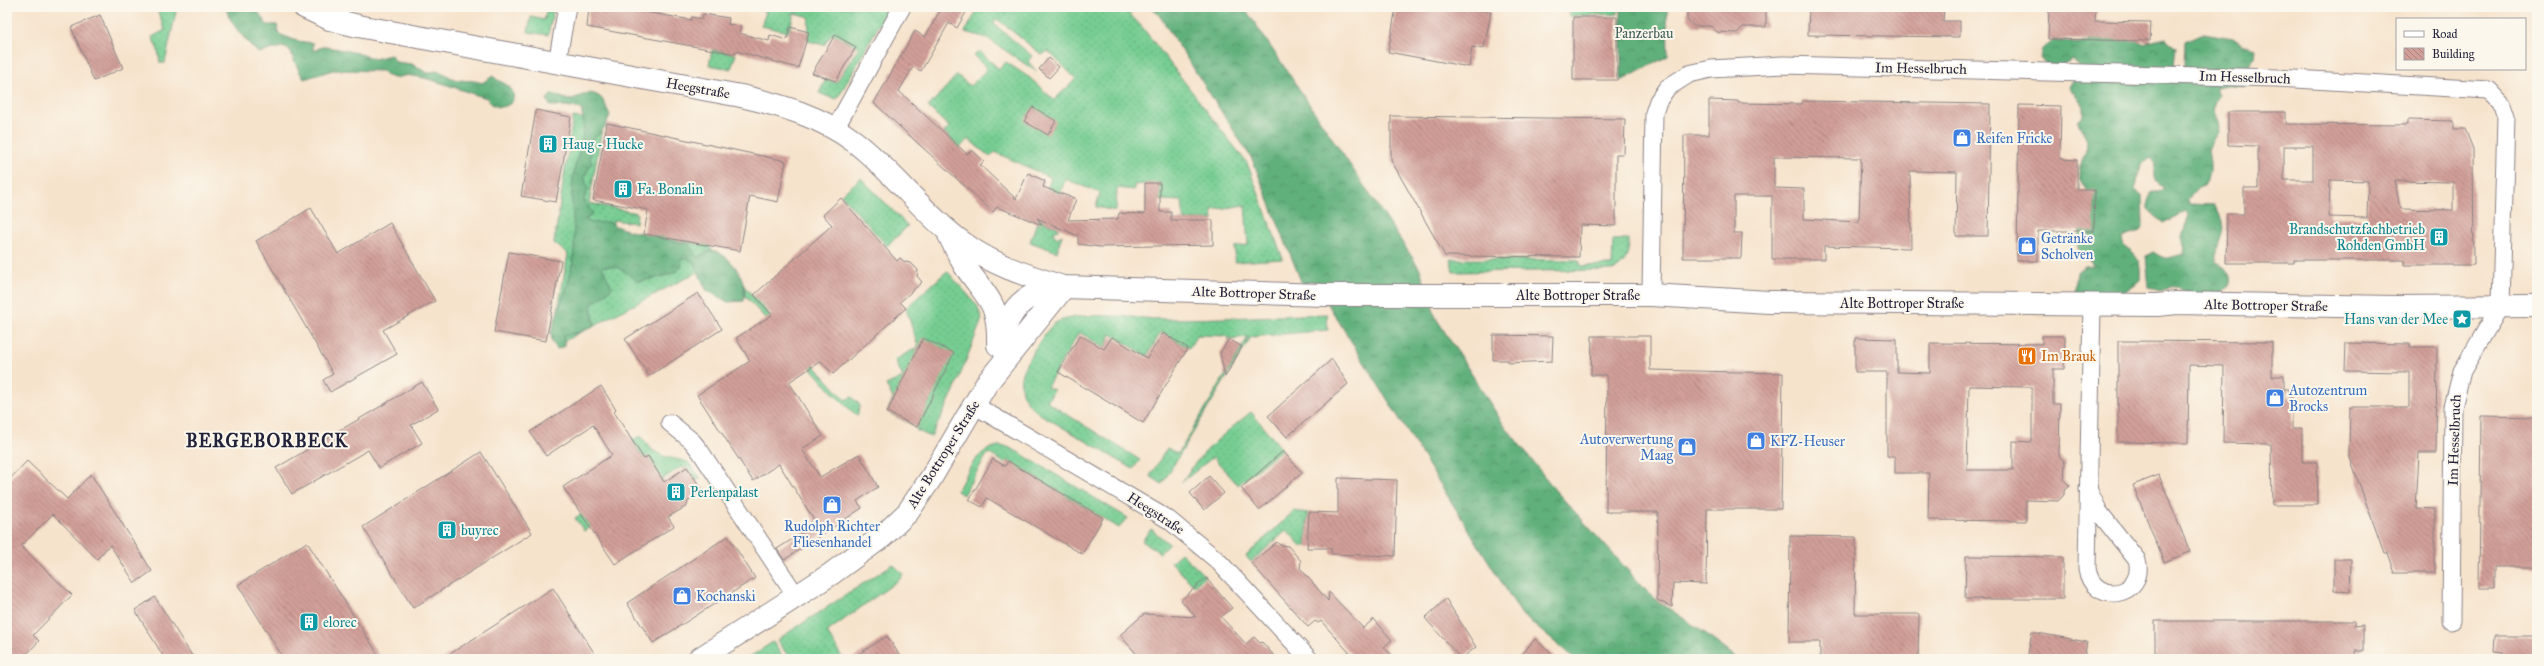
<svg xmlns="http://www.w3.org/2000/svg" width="2544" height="666" viewBox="0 0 2544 666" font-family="'IM FELL Great Primer',serif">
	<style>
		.grass { fill: url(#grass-dots); stroke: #4c7866 }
		.forest { fill: url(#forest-crowns); stroke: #41695c }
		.building { fill: url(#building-back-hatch); fill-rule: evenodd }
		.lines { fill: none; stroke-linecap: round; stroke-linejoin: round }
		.street-casing { stroke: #8c8284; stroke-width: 19 }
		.secondary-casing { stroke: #8c8284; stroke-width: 24 }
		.street { stroke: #fff; stroke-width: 17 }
		.secondary { stroke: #fff; stroke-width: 22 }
		.labels { text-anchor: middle; stroke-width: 4; stroke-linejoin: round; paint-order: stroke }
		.park-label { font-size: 14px; fill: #3f5e59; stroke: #fbf7ec }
		.street-label { font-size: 14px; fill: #22223b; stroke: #fbf7ec }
		.shop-label { font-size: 14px; fill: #366cbe; stroke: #fbf7ec; text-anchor: start }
		.culture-label { font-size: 14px; fill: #0d838f; stroke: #fbf7ec; text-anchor: start }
		.food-label { font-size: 14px; fill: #c56008; stroke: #fbf7ec; text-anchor: start }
		.district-label { font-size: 18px; font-weight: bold; letter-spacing: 1px; fill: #22223b; stroke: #fbf7ec }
	</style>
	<defs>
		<pattern id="grass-dots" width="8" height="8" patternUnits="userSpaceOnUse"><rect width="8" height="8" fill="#76cd92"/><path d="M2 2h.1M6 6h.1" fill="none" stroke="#66b07f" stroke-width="1.8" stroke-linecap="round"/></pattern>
		<pattern id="forest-crowns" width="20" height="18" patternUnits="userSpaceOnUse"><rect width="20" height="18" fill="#60b07c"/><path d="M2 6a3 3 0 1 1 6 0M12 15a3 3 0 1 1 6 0" fill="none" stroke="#4f8f67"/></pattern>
		<pattern id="building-back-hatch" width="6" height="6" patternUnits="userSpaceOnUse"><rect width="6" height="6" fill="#d19f98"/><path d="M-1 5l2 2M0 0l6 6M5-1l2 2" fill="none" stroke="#a9817d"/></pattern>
	</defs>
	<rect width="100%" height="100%" fill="#fbf7ec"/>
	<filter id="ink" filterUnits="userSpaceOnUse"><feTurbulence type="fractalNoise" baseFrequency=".025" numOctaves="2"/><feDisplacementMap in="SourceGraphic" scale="8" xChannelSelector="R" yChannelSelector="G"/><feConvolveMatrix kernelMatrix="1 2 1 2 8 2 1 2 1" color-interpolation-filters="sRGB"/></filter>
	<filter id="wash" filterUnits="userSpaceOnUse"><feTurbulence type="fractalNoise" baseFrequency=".012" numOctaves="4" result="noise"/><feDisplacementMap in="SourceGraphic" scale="16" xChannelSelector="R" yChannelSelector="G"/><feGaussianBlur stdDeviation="0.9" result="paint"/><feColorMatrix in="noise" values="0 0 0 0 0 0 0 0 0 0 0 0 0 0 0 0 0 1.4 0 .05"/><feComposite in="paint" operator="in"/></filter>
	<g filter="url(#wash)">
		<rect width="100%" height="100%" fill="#f6e3cc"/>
		<!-- grass -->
		<path class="grass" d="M156 7H177L165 63H160L158 50 152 37 165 30Z
			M547 7H554L548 35 528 32 531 17 544 20Z
			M756 7H889L838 98 834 99 819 93 826 79 836 83 859 47 832 34 824 45 808 41 809 17 794 13 789 32 761 26 766 12Z
			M979 7H1123L1142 27 1247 163 1283 259 1235 262V247L1248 245 1245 205 1212 210 1213 220H1184L1182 201 1160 200V183L1134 185V190L1117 188 1116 211 1096 207 1100 193 1065 179 1058 201 1045 195 1051 178 995 152 990 157 968 139 951 157 946 151 954 142 944 132 949 127 928 107 957 75 970 86 987 69 974 56 979 51 999 69 1006 62 1030 78 1054 100 1076 79 1048 51 1042 55 997 19 993 23 1032 56 1028 61 1037 72 987 38 965 32Z
			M1569 7H1618V14L1569 16Z
			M712 50 736 54 731 69 709 65Z
			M573 117 603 122 589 203 637 213 636 223 613 220V230L708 245 845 400 852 397 860 405 857 416 836 396 715 263 562 342 554 332 568 254 554 243Z
			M861 178 908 226 887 246 841 195Z
			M1038 219 1057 227 1059 229 1053 233 1057 238 1062 235 1057 252 1030 242Z
			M1629 239C1629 253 1626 266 1612 270L1453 272 1451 259 1579 260 1581 266 1612 265 1613 240Z
			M947 271 977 305 982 319 954 391 931 437 916 430 917 427 887 412 893 398 886 385 903 377 895 360 918 347 906 308Z
			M1327 314 1328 330 1251 337 1162 484 1150 476 1167 448 1178 454 1248 337 1228 339 1227 336 1197 335 1189 348 1161 332 1147 356 1111 334 1105 348 1079 332 1047 387 1054 390 1047 402 1140 460 1133 469 1040 414C1025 403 1016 389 1023 370 1026 362 1048 327 1055 323 1084 309 1134 319 1166 319 1220 319 1273 316 1327 314Z
			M1251 412 1282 449 1238 485 1213 457 1182 482C1200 452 1225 433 1251 412Z
			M641 436 652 450 663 456 688 462 701 479 696 480 689 470 681 467 584 531 575 518 654 467 648 456 644 459 632 440Z
			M999 446 1008 447 1018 452 1128 518 1119 528 1007 460 1005 463 988 453 963 495 957 491C968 472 975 450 999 446Z
			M1294 511 1308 513 1306 546H1301L1287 530 1251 562 1246 556Z
			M1151 529 1169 544 1160 553 1142 541Z
			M1181 553 1205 576 1194 586 1171 562Z
			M893 564 903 574 900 579 827 632 843 659H790L777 640Z
			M773 642 784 659H746Z"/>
		<!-- forest -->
		<path class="forest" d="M226 7H255L267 25H277L279 34 297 41 313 43V51C316 50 319 48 322 47 329 46 368 55 374 59L391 55 396 62 412 64 427 73C445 67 446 79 460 80 468 81 474 80 482 83L493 76C498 82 507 83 511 89 522 104 495 116 487 98 463 92 440 80 413 76 398 73 397 85 382 71L333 70 304 79C299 72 293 59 290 50L282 47 258 53C246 40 229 24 226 7Z
			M1150 7H1244L1420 269 1436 318 1502 422 1555 490 1652 597 1696 627 1738 659H1575L1522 615 1324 298 1305 291 1252 159 1159 15Z
			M1621 7H1667L1668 56 1621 81Z
			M2107 33 2134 39 2143 43 2166 38 2176 48 2174 64 2178 68 2184 66 2185 41 2204 33 2233 38 2243 45H2249L2256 49 2255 57 2249 65 2250 84C2238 90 2227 82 2215 88L2219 94 2213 109C2225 138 2216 127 2208 151 2211 166 2212 173 2204 186L2198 188 2188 199 2189 204 2214 205C2233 234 2215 235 2217 262 2231 269 2238 288 2218 293 2210 295 2199 295 2190 295 2170 280 2170 294 2149 288L2146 256 2153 252 2165 259 2183 254 2185 249 2182 236 2189 216 2186 212 2163 223 2148 209V201L2152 192H2159L2164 188C2153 182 2154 175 2156 163L2151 158 2141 165 2135 190 2142 195 2143 226 2140 231 2127 235 2122 239 2123 245C2139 257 2141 261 2140 281L2119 295 2110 292 2104 295 2074 297 2077 272 2085 266 2094 265 2091 260 2083 259C2069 241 2086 222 2090 203 2093 190 2080 186 2079 176 2078 165 2087 154 2087 143 2087 134 2080 130 2078 121L2084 116V106L2069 87 2080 68 2073 59 2058 67 2045 64 2040 58 2042 49 2054 39C2080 46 2084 44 2107 33Z
			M589 93C605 95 604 104 610 115L605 127 591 142 592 149 590 158 592 163 584 177 588 188 584 200 593 214 587 217 586 220 591 223 609 222C614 227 638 234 645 233 657 232 661 231 669 241L689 244 697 257 712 250C731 255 749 280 744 301L728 302 706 290 695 264 688 259H681L682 266C672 278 651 278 637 282 629 272 615 264 602 267L612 287C606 296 598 297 591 306L595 324C586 333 574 332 563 337L565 346 557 349 552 342 551 333C557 310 568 289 572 266 578 237 569 208 573 178 577 152 588 135 581 109L566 106H550L547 99 552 94 569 100Z"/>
		<g id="blocks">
			<!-- building -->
			<path class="building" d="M589 7H617L691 20 692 17 702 19 703 14 729 18 728 24 741 26 739 33 769 41 770 35 787 40 790 27 809 32 798 68 736 51V54L587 27Z
				M942 7H969L957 28 949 23 921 71 913 67 899 91 967 154 972 150 984 161 980 165 1016 199 1028 173 1045 181 1043 187 1076 199 1068 220 1118 219 1119 213 1145 214V183H1160V212H1171V220H1213V245L1100 247 1078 244V236L1037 218 1042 225 997 207 993 212 874 103 915 31 925 37Z
				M1396 7H1480L1479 10 1491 12 1484 49 1472 47 1469 67 1388 52Z
				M1687 7H1766V27H1743L1737 33 1717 32 1711 26H1694L1687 19Z
				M1809 7H1944L1943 21H1960V37L1808 35Z
				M2049 7H2096L2095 21 2151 22 2150 41 2048 39Z
				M100 15 123 68 94 81 71 27Z
				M1573 17H1617V80H1573Z
				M835 35 856 47 836 81 812 73Z
				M1049 58 1059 67 1049 78 1039 69Z
				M1709 100 1738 101V103L1802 104V101L1990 104 1988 236H1956L1957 172 1910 171 1911 248 1824 246V259H1772V196H1734V233H1742L1741 258H1683L1684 135H1709ZM1774 157 1861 158 1859 222 1804 219V189L1774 188Z
				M2019 105 2061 106 2060 159 2077 160V190H2095L2094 231H2038V261H2017Z
				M1033 107 1056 121 1048 135 1024 121Z
				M536 110 571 117 556 202 521 196Z
				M2228 112H2286V124L2407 125V120L2454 121V129H2465L2473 149 2474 265H2404V260H2294V263H2226L2227 214H2244V188H2258V146L2228 145ZM2284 146H2313V180H2284ZM2330 180 2368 181 2367 218 2329 217ZM2395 181 2453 182V210L2400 209Z
				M1391 116 1625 119 1624 154H1616V226L1580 225 1579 257 1445 256 1391 160Z
				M607 123 786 161 778 202 750 196 740 251 644 234 648 210 593 200Z
				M841 198 897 261 900 258 905 262 911 263 918 270 917 276 922 282 900 302 906 308 833 374 821 361 789 382 823 436 802 449 820 477 859 454 878 487 857 501 862 508 784 560 777 549 816 524 819 528 779 464 753 481 697 395 750 361 736 338 772 315 754 295 832 225 823 215Z
				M311 208 338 254 390 223 435 301 383 330 397 354 330 392 323 380 333 374 256 241Z
				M509 252 561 261 546 341 494 332Z
				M698 293 722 329 649 376 625 339Z
				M1163 333 1188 348 1143 423 1058 372 1080 335 1104 349 1112 337 1147 358Z
				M1493 335 1553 336 1552 361 1508 363V360H1493Z
				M1592 336H1650V370L1783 373 1781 509H1707L1706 584 1673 583 1672 607 1657 600 1658 512H1606L1607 375H1591Z
				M2042 336H2065L2064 369H2053V404H2060L2059 456 2065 462 2064 480 2070 486 2064 491V495L2058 501 2026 500V521L1928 520 1929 473H1895V457L1887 456V372H1855V338L1897 339V372L1930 373V343L2042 344ZM1969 386 2032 387V442L2013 441V470H1967Z
				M923 338 954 353 917 427 887 412Z
				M1229 339 1242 347 1225 377 1220 353Z
				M2118 341 2272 342V376H2284V389H2288V397H2292V428H2302V462H2317L2318 505H2272L2271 444 2223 443 2224 366 2189 365 2188 443 2118 442Z
				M2346 343 2410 344V347H2437L2436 453H2419L2416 508 2435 509V573H2394L2387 553H2384L2349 455 2350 407H2409V372L2345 371Z
				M1332 359 1348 384 1287 437 1268 416Z
				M422 382 438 409 411 425 422 443 379 468 368 450 292 494 276 468Z
				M601 386 616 410 614 412 644 459 648 456 664 482 687 467 703 491 688 501 687 506 668 517 674 526 615 564 563 487 612 455 593 425 546 456 530 432Z
				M2481 416 2537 417V567H2494V588H2479Z
				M1283 451 1302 473 1259 510 1241 488Z
				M481 452 532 533 413 608 363 527Z
				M993 459 1005 466 1008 461 1103 518 1082 554 987 498 982 507 969 500Z
				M27 461 67 499 91 474 152 571 135 583 110 545 97 559 53 514 21 546 72 595 33 635 39 641 22 659H7V482Z
				M2159 475 2190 552 2164 562 2133 485Z
				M1209 476 1224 493 1204 510 1190 493Z
				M1338 478 1397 480 1395 556 1331 554V548H1307L1309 512 1338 513Z
				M728 536 755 578 653 643 627 603Z
				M1790 536 1856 537 1855 614H1919L1918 659H1820V642H1789Z
				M307 542 381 659H284L238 585Z
				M1277 542 1280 545 1288 546 1301 561 1300 568 1328 601 1329 592 1363 628 1374 619 1392 640 1384 647 1395 659H1355L1321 621 1318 623 1315 621 1308 627 1251 563Z
				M1966 556 2063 557V599H1965Z
				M2334 559H2351L2350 592 2334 591Z
				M1206 578 1232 608 1221 617 1246 644 1254 637 1260 643 1262 642 1277 659H1141L1120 635 1144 614 1196 617 1181 600Z
				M553 588 598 659H442Z
				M155 597 194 659H165L135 610Z
				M1446 599 1476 647 1461 659 1425 618Z
				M2155 621H2355V626L2363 625V651H2355V659H2155Z
				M2032 632 2087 642 2084 659H2027Z
				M887 636 902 659H851Z
				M2495 636H2537V659H2503V653L2494 652Z
				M1535 639 1557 659H1518Z"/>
		</g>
	</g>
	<g filter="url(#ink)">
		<use href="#blocks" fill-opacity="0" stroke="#8c8284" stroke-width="1"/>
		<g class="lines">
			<!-- street casing -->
			<g class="street-casing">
				<path id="street" d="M557 63 567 7
					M835 129 902 7
					M1651 295 1654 113 1658 101 1667 88 1689 74 1711 69 1783 65 2277 78 2489 90 2502 104 2506 116 2501 305 2462 371 2453 407 2451 621
					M974 405 1169 520 1218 561 1309 659
					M670 423 692 441 700 451 797 597
					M2088 489 2099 512 2137 560C2147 597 2092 607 2087 568L2092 304"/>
			</g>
			<!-- secondary casing -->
			<g class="secondary-casing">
				<path id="secondary" d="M304 7 330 19 358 26 741 96C781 105 822 117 855 142 895 173 925 216 966 245 995 266 1029 276 1063 287
					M949 235C954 245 959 256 965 266 985 296 999 301 998 341
					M998 345C1010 309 1023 291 1064 287L1325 295H1651L1769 302 2157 305 2177 303 2394 307 2537 306
					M699 659 831 574 883 536 908 512 931 478 987 383 1064 287"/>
			</g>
			<!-- street -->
			<use href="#street" class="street"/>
			<!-- secondary -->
			<use href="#secondary" class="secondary"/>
		</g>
	</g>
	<!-- icons -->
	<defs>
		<g id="shop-square" transform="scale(1)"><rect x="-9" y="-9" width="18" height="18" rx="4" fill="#3f7fe0" stroke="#fbf7ec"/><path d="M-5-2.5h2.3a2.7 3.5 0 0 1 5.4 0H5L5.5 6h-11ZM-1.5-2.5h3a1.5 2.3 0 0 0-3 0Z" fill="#fff"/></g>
		<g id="building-square" transform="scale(1)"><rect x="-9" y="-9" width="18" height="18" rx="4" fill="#0f9aa8" stroke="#fbf7ec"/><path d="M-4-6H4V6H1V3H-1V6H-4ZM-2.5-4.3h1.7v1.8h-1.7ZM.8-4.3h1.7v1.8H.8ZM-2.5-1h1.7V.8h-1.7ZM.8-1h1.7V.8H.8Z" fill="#fff"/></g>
		<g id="sight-square" transform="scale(1)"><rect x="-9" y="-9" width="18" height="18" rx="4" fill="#0f9aa8" stroke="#fbf7ec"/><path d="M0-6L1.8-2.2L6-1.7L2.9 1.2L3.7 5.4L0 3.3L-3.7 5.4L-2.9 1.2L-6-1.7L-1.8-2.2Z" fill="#fff"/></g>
		<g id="restaurant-square" transform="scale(1)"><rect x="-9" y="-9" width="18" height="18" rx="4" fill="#e8710a" stroke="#fbf7ec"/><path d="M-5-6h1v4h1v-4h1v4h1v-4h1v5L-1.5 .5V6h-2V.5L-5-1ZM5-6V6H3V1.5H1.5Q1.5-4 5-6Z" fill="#fff"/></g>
	</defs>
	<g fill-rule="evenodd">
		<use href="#shop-square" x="1962" y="138"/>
		<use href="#building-square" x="548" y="144"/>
		<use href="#building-square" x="623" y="189"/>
		<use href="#building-square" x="2439" y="237"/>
		<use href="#shop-square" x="2027" y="246"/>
		<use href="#sight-square" x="2462" y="319"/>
		<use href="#restaurant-square" x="2027" y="356"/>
		<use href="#shop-square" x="2275" y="398"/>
		<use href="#shop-square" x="1756" y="441"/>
		<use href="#shop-square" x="1687" y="447"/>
		<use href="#building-square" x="676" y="492"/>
		<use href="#shop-square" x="832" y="505"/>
		<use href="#building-square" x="447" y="530"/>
		<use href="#shop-square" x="682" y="596"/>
		<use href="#building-square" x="309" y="622"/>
	</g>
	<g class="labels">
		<!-- park labels -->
		<g class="park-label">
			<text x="1644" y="38">Panzerbau</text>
		</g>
		<!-- street labels -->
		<g class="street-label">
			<text transform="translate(1921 68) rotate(1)" y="5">Im Hesselbruch</text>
			<text transform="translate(2245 77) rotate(2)" y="5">Im Hesselbruch</text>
			<text transform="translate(698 88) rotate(10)" y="5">Heegstraße</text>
			<text transform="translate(1254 293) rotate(2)" y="5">Alte Bottroper Straße</text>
			<text x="1578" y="300">Alte Bottroper Straße</text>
			<text x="1902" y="308">Alte Bottroper Straße</text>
			<text transform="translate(2266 305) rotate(1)" y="5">Alte Bottroper Straße</text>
			<text transform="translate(2454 440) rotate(-88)" y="5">Im Hesselbruch</text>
			<text transform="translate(943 454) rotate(-58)" y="5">Alte Bottroper Straße</text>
			<text transform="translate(1156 513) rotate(33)" y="5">Heegstraße</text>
		</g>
		<!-- shop labels -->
		<g class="shop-label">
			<text x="1976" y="143">Reifen Fricke</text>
			<text x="2041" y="243">Getränke<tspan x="2041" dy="16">Scholven</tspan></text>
			<text x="2289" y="395">Autozentrum<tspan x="2289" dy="16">Brocks</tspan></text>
			<text x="1673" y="444" text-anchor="end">Autoverwertung<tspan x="1673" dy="16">Maag</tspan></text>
			<text x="1770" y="446">KFZ-Heuser</text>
			<text x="832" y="531" text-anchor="middle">Rudolph Richter<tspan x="832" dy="16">Fliesenhandel</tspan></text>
			<text x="696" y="601">Kochanski</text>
		</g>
		<!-- culture labels -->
		<g class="culture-label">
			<text x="562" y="149">Haug - Hucke</text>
			<text x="637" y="194">Fa. Bonalin</text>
			<text x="2425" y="234" text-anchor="end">Brandschutzfachbetrieb<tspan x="2425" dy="16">Rohden GmbH</tspan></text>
			<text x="2448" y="324" text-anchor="end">Hans van der Mee</text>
			<text x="690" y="497">Perlenpalast</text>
			<text x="461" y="535">buyrec</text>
			<text x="323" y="627">elorec</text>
		</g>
		<!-- food labels -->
		<g class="food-label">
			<text x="2041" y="361">Im Brauk</text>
		</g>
		<!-- district labels -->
		<g class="district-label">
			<text x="267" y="447">BERGEBORBECK</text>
		</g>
	</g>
	<!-- margin -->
	<rect width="2544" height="666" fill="none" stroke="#fbf7ec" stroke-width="24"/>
	<!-- legend -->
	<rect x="2396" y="18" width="130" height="52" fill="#fbf7ec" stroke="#a4a2a5"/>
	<rect x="2404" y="31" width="20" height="6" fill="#ffffff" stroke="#a4a2a5"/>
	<text x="2432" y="38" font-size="12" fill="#22223b">Road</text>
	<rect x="2404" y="48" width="20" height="12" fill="url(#building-back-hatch)" stroke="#a4a2a5"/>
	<text x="2432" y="58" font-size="12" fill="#22223b">Building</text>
</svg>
